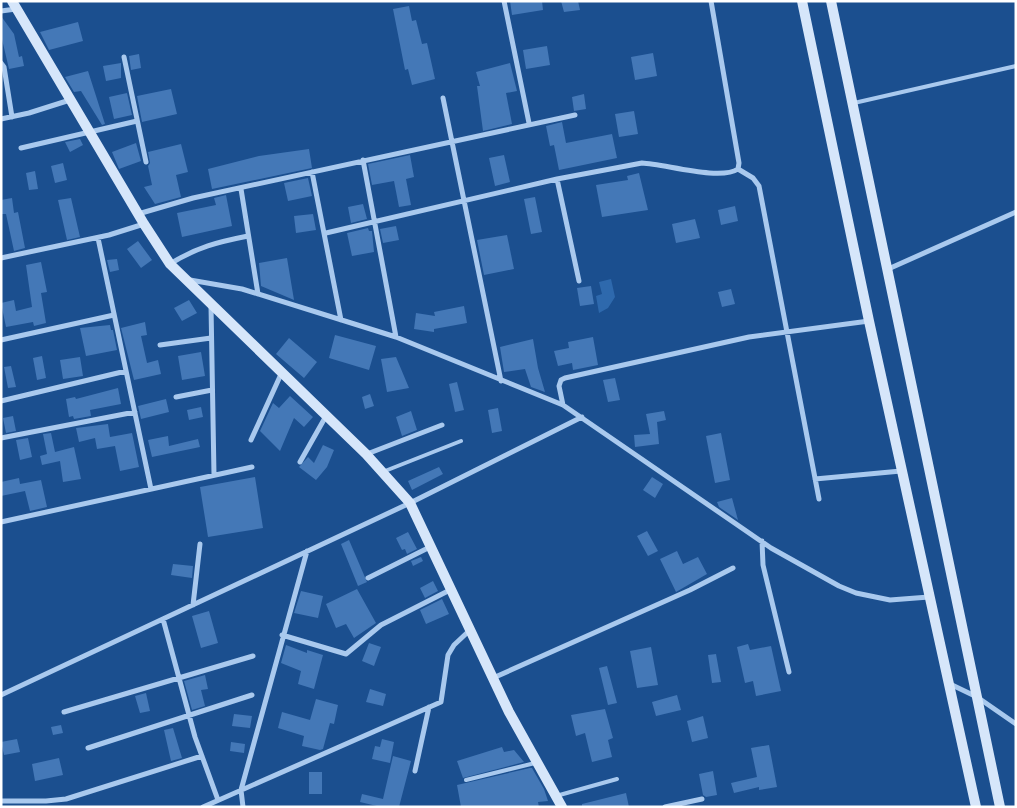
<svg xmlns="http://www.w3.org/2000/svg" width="1017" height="808" viewBox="0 0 1017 808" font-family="Rubik,sans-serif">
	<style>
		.green { fill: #2e69ad }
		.building { fill: #4478b7 }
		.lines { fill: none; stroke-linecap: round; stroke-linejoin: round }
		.lane { stroke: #a9c9ee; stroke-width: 4 }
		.street { stroke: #a9c9ee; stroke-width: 5 }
		.secondary { stroke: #d6e6fa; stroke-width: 10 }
	</style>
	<rect width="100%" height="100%" fill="#1b4f8f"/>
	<!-- green -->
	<path class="green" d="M611 279 615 297 608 308 599 313 596 296 602 294 599 282Z"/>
	<!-- building -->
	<path class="building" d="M510 1H542L543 10 512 15Z
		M561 1H578L580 10 564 12Z
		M409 6 412 21 416 20 422 44 427 43 435 79 412 85 408 69 405 70 393 9Z
		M1 16 14 34 19 57 22 56 24 66 9 69 1 35Z
		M78 22 83 41 49 50 40 32Z
		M547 46 550 65 526 69 523 50Z
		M653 53 657 76 635 80 631 57Z
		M139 54 141 68 131 70 129 56Z
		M121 63V78L106 81 103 66Z
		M510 63 517 91 506 93 512 124 483 131 477 86H480L476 72Z
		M88 71 105 124 102 125 81 91 74 92 65 77Z
		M171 89 177 114 142 122 137 96Z
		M127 93 132 115 114 119 109 97Z
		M584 94 586 109 574 111 572 97Z
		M634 111 638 134 619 137 615 114Z
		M562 122 566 143 612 134 617 158 559 170 554 145 550 146 546 126Z
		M80 139 83 145 70 152 65 142Z
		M136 143 141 161 119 169 112 152Z
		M181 144 188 172 176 175 181 197 155 204 144 187 152 185 148 166 150 163 148 152Z
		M309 149 312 168 212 189 208 169 259 156Z
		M410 155 414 177 406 179 411 205 399 207 394 181 372 185 368 164Z
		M504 155 510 182 495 186 489 158Z
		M63 163 67 180 55 183 51 166Z
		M35 171 38 189 29 190 26 173Z
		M639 173 648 210 602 217 596 185 628 180 627 176Z
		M308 178 312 196 288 201 284 183Z
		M226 195 232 226 182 237 177 213 216 205 214 198Z
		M535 197 542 232 531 234 524 199Z
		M12 198 14 213 18 212 25 248 14 251 6 214H1V200Z
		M71 198 80 237 67 240 58 200Z
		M363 204 367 219 351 223 348 207Z
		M735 206 738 221 721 225 718 210Z
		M313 214 316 230 296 233 294 216Z
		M695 219 700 238 676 243 672 224Z
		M396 226 399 240 383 243 380 229Z
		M368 228 369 231H372L374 252 352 256 347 233Z
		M507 235 514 269 484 275 477 240Z
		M138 241 152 260 141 268 127 249Z
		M287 258 294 300 261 286 259 263Z
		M117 259 119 270 110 272 107 260Z
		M41 262 47 292 41 293 46 323 34 326 33 322 6 327 1 303 14 300 16 311 32 307 26 265Z
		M591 286 594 304 580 306 577 288Z
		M731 289 735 304 722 307 718 292Z
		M189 300 197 313 182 321 174 308Z
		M464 306 467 323 434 329V332L414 329 416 313 435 316 434 312Z
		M145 322 147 335 141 336 147 363 158 360 161 374 134 380 121 328Z
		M110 325 111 330H113L117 350 86 356 80 328Z
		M335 335 376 346 369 370 329 358Z
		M593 337 598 365 573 370 572 363 558 366 554 351 569 348 568 342Z
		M289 338 317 362 304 378 276 354Z
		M533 339 538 368 545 392 531 387 525 369 504 372 500 347Z
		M201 352 205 376 182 380 178 356Z
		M42 356 46 378 37 380 33 358Z
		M80 357 83 376 63 379 60 360Z
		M396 357 409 388 387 392 381 359Z
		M11 366 16 387 8 388 4 367Z
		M615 378 620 400 608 402 603 380Z
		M457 382 464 410 455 412 449 384Z
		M118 388 121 404 90 410 91 416 74 419 73 416 69 417 66 399 75 397 76 399Z
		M370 394 374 406 365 409 362 397Z
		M290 396 313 417 304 427 294 418 280 451 260 431 273 403 279 408Z
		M166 399 169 412 141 419 138 406Z
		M201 407 203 417 189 420 187 410Z
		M498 408 502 431 492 433 488 410Z
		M411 411 417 430 402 436 396 417Z
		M664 411 666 420 657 422 659 444 635 447 634 435 650 434 646 414Z
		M13 416 16 431 6 433 3 418Z
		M108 424 110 437 132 433 139 467 120 471 115 446 97 449 95 438 79 442 76 428Z
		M51 433 55 452 74 447 81 479 63 482 60 461 42 465 40 456 47 454 43 434Z
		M721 433 730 480 715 483 706 436Z
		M168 436 169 446 198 439 200 447 152 457 148 440Z
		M28 438 32 457 20 460 16 440Z
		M323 445 334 450 327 467 316 480 299 467 308 457 314 463Z
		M439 467 443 474 412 490 408 481Z
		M255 477 263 528 208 537 200 487Z
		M652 477 663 484 655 498 643 490Z
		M19 478 20 484 41 480 47 507 30 511 25 491 1 496V482Z
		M732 498 738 520 719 507 717 502Z
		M647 531 658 551 648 556 637 536Z
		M408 532 417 549 407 554 405 549 402 550 396 538Z
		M349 540 367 582 358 586 341 544Z
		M677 551 683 564 698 557 707 574 676 592 660 559Z
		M421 557 423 561 413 566 411 561Z
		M173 564 193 566 192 578 171 575Z
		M433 581 438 591 425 598 420 588Z
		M357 589 376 623 354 638 346 624 336 628 326 604Z
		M301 591 323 596 318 618 294 613Z
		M442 599 449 614 426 624 420 610Z
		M209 611 218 643 201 648 192 616Z
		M369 643 381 647 374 666 362 661Z
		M748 644 750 650 771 646 781 691 756 696 753 681 745 683 737 647Z
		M286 645 307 653V650L323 655 314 689 298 684 301 671 281 663Z
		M651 647 658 685 637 688 630 651Z
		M716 654 721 682 712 683 708 655Z
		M607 666 617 703 608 705 599 668Z
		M205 675 208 689 201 690 205 706 192 710 184 681Z
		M370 689 386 694 383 706 366 702Z
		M146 693 150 711 140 713 135 696Z
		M677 695 681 710 656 716 652 702Z
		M316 699 338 705 334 724 330 723 323 749 320 750 302 746 304 736 278 728 282 712 310 720Z
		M605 709 613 738 608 740 612 757 592 762 585 733 576 736 571 715Z
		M234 714 252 716 250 728 232 726Z
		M703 716 708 738 692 742 687 721Z
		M61 725 63 733 53 735 51 727Z
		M173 728 182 758 171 761 164 730Z
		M17 739 20 752 4 755 1 742Z
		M382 739 394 742 390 763 372 759 375 746 380 747Z
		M231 742 245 744 244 753 230 751Z
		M769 745 777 787 759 790V787L734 793 731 783 757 777 751 748Z
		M502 747 504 752 514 750 524 762 463 778 457 761Z
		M393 756 411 761 399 807H381L360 802 362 794 383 799Z
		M59 758 63 775 35 781 32 764Z
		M530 768H532L544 789 548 801 538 802 539 807H461L457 785Z
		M713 771 717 795 706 797 703 795 699 774Z
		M309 772H322V794H309Z
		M626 793 629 807H582V804Z"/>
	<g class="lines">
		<!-- lane -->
		<path class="lane" d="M854 103 1016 66
			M385 471 461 441
			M466 780 535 763
			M556 796 617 779"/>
		<!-- street -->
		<path class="street" d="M504 1 529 123
			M1 11 16 9
			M124 57 146 162
			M1 63 4 67 12 117
			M443 98 501 381
			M1 119 29 113 70 100
			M21 148 137 121
			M363 160 396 337
			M738 169 753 178 759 186 819 499
			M312 172 341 320
			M557 179 579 281
			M241 189 258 294
			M138 214 193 198 575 115
			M326 233 557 179 642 163C665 164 720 181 738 169L739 163 711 1
			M98 238 151 489
			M1 258 109 235 144 224
			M170 264C197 247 218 242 248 236
			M886 270 1016 212
			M190 280 242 289 396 337 563 405 771 548 839 586 856 593 890 600 929 597
			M211 306 214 475
			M1 340 114 315
			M160 345 211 338
			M176 397 212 390
			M1 401 126 371
			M563 405 559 386 561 380 565 378 749 337 869 321
			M1 438 135 412
			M251 440 282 372
			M367 454 442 425
			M300 462 326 416
			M815 479 901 471
			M1 522 252 467
			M762 541 763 565 789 672
			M368 578 430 547
			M193 605 200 544
			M163 619 195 737 218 800
			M282 635 346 654 381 625 450 590
			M493 678 690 590 733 568
			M950 684 977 697 1016 724
			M1 695 410 503 582 417
			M64 712 253 656
			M88 748 252 695
			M415 771 429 707
			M1 801H46L66 799 202 756
			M203 807 441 702 448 655 454 645 470 630
			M243 807 241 790 307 551
			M665 807 702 799"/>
		<!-- secondary -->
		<path class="secondary" d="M12 1 144 224 170 264 366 454 410 503 509 712 562 807
			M802 1 869 321 976 807
			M831 1 1000 807"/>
	</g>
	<!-- border -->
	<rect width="1017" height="808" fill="none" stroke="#ffffff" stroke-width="5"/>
</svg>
